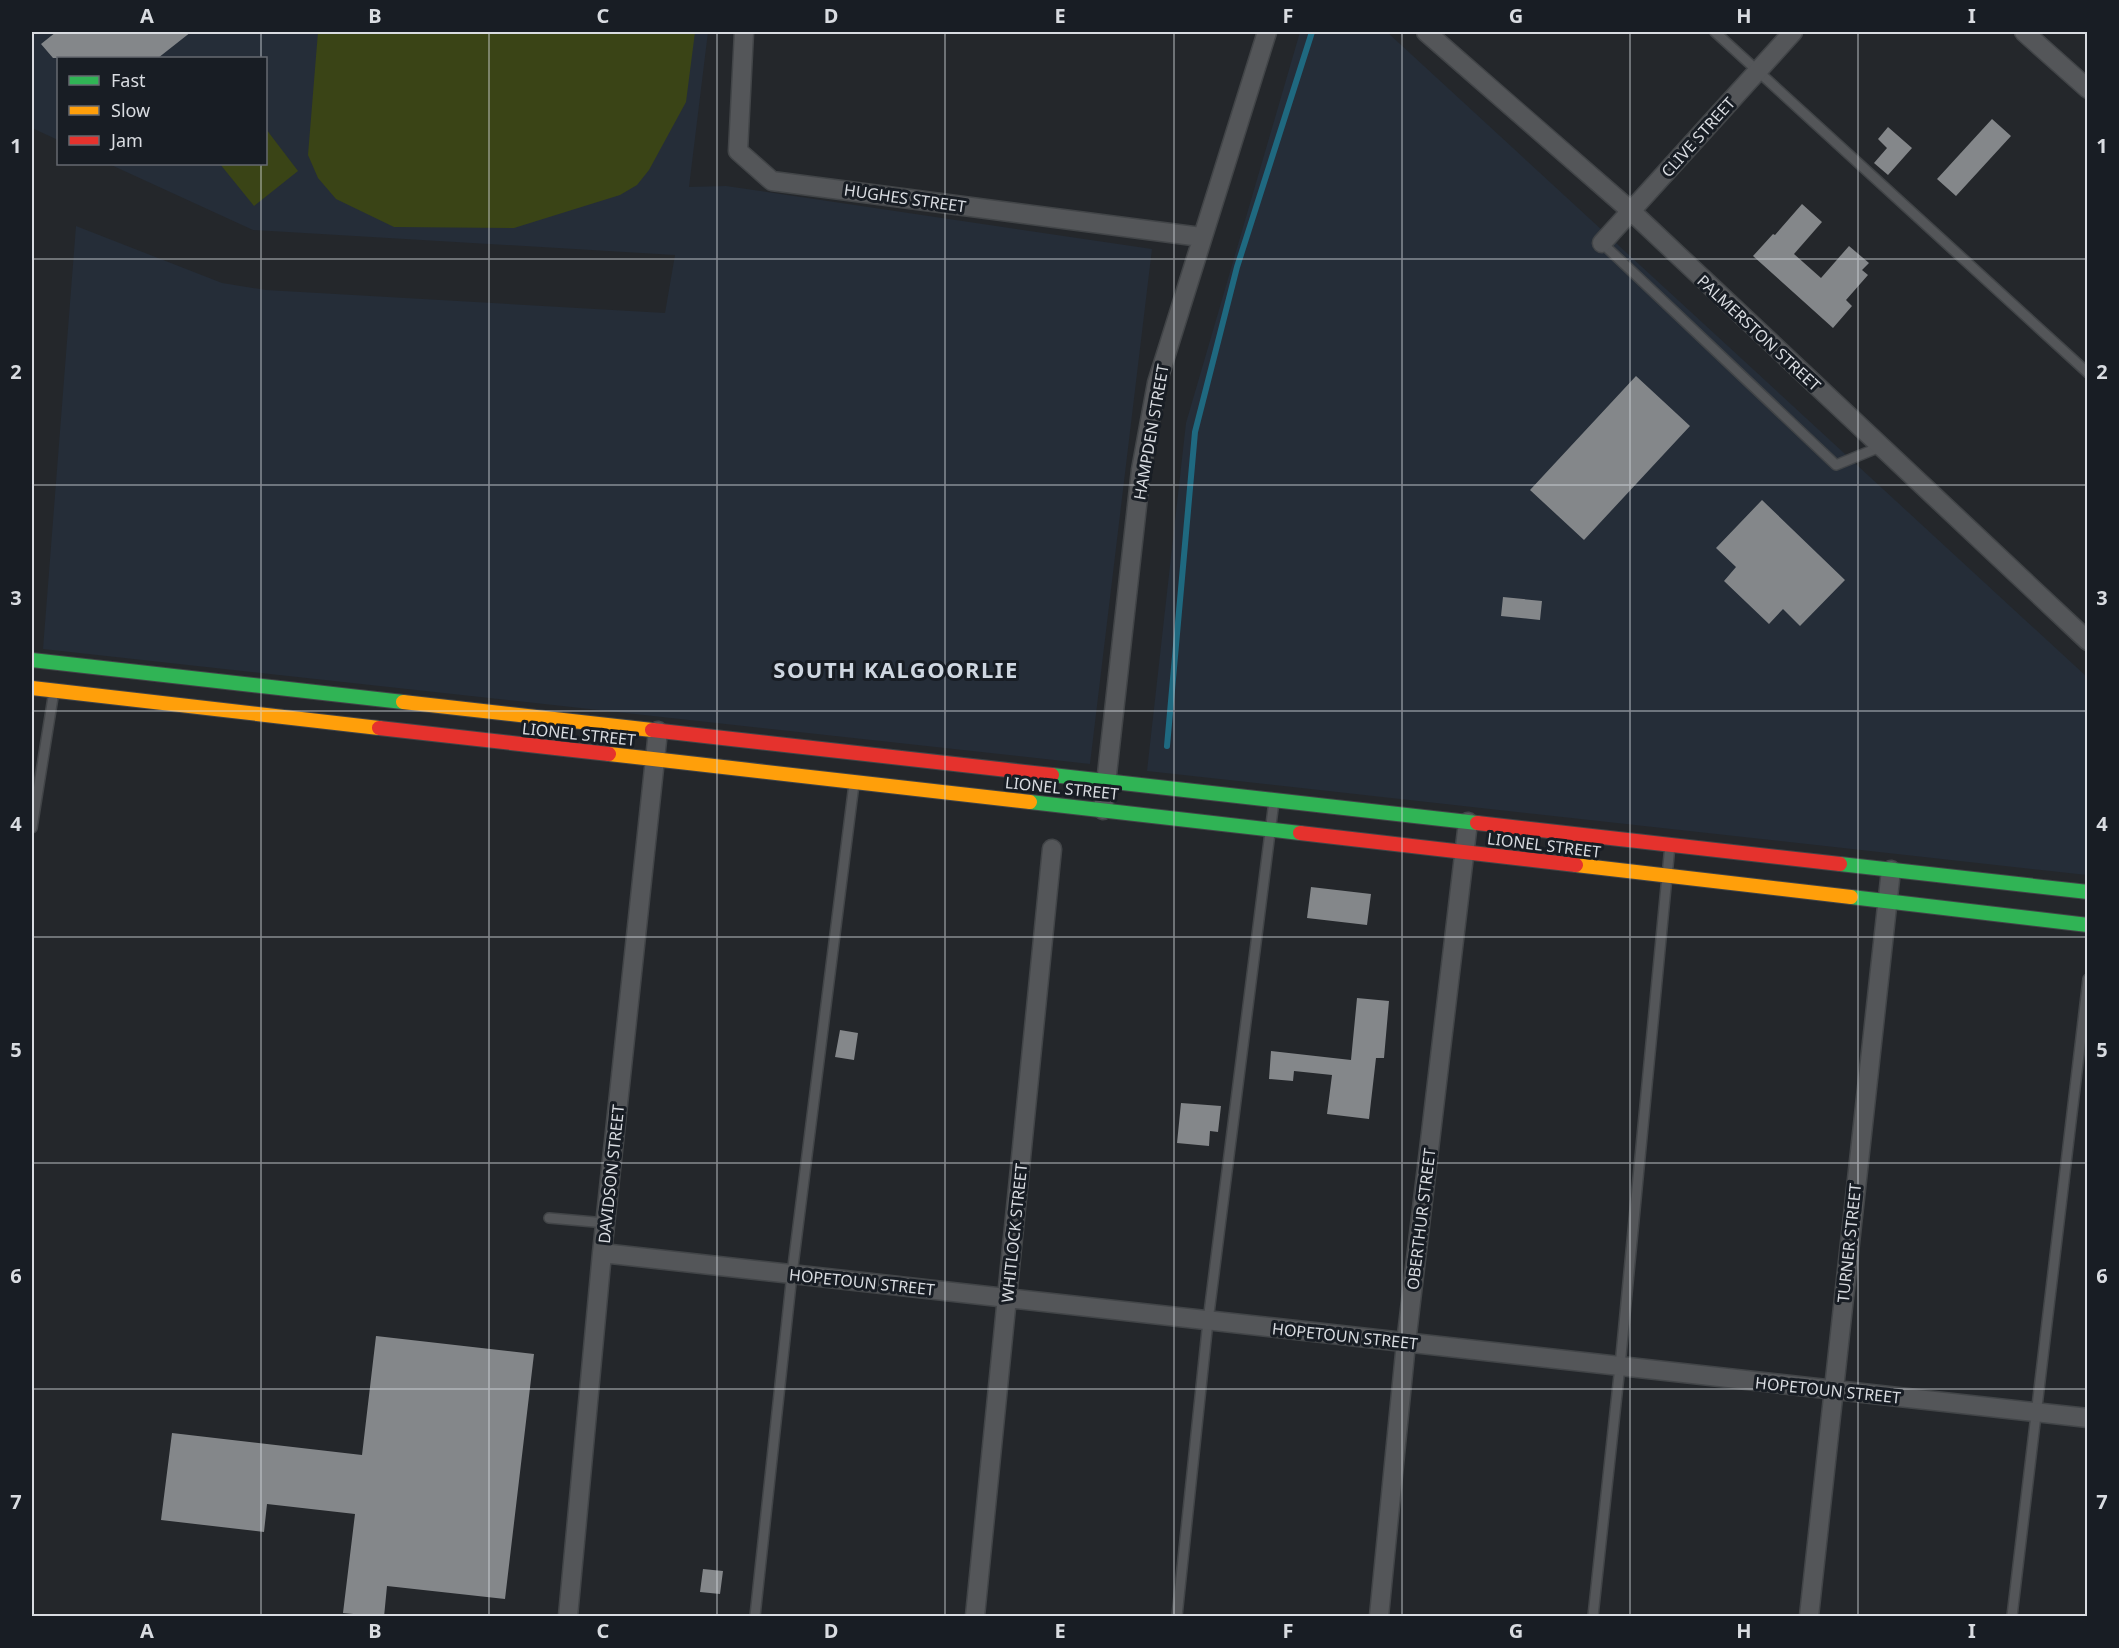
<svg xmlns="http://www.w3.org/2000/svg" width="2119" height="1648" viewBox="0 0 2119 1648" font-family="'Noto Sans',sans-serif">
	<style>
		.built { fill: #252d38 }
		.green { fill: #3a4416 }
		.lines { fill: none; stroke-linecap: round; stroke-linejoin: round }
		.stream { stroke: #1f6980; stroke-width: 6 }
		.building { fill: #84878a }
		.lane-casing { stroke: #424548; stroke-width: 12 }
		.street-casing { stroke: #424548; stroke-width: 21 }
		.fast-casing { stroke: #424548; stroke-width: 16 }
		.slow-casing { stroke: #424548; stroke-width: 16 }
		.jam-casing { stroke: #424548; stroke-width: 16 }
		.lane { stroke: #545659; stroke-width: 9 }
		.street { stroke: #545659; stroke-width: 18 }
		.fast { stroke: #30b455; stroke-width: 14 }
		.slow { stroke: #ff9f0a; stroke-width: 14 }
		.jam { stroke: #e5322d; stroke-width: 14 }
		.grid { fill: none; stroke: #d9dce1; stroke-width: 1.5; stroke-opacity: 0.55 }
		.labels { text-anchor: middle; stroke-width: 6; stroke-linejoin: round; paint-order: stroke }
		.street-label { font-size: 16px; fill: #d9dce1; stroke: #181d24 }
		.district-label { font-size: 22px; font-weight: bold; letter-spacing: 1.5px; fill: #cfd7e1; stroke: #181d24 }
		.neatline { fill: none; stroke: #d9dce1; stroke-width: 2 }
		.grid-label { font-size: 20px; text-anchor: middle; font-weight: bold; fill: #d9dce1 }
	</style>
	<rect width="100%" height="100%" fill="#24272b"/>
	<!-- built -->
	<path class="built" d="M32 32H708L689 187 726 186 1152 249 1090 764 43 649 76 226 222 283 266 290 665 313 675 255 253 230 109 164H266V58H58V140L32 128Z
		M1300 32H1387L2087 677V875L1147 771 1186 423Z"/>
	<!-- green -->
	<path class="green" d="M318 32H695L686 102 649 170 637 185 620 195 514 228 394 227 336 199 318 178 308 155Z
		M266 129 298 171 254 206 220 164H266Z"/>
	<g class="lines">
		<!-- stream -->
		<path class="stream" d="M1167 746 1195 432 1237 267 1312 32"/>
	</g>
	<!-- building -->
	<path class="building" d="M56 32H191L158 58H53L41 44Z
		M1992 119 2011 136 1956 196 1937 179Z
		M1888 127 1912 148 1888 175 1874 163 1887 148 1878 139Z
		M1802 204 1822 222 1794 254 1821 278 1849 246 1869 263 1862 270 1868 275 1846 300 1852 306 1833 328 1753 256 1773 234 1775 235Z
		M1636 376 1690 426 1584 540 1530 490Z
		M1762 500 1845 580 1800 626 1783 609 1769 624 1724 581 1736 567 1716 548Z
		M1503 597 1542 601 1540 620 1501 616Z
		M1311 887 1371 894 1367 925 1307 918Z
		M1357 998 1389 1001 1384 1058H1376L1369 1119 1327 1114 1332 1075 1294 1071 1293 1081 1269 1079 1271 1051 1351 1060Z
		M840 1030 858 1033 854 1060 835 1057Z
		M1181 1103 1221 1106 1218 1132 1210 1131 1209 1146 1177 1143Z
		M376 1336 534 1354 505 1599 387 1586 384 1617 343 1613 355 1514 267 1504 264 1532 161 1520 172 1433 362 1455Z
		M703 1569 723 1571 720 1594 700 1592Z"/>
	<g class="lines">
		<!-- lane casing -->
		<g class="lane-casing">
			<path id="lane" d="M1715 32 2088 373
				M1602 243 1836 465 1880 447
				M32 828 54 691
				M549 1218 606 1223
				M755 1616 792 1274 854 784
				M1177 1616 1208 1321 1274 801
				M1593 1616 1620 1366 1670 845
				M2012 1616 2088 979"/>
		</g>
		<!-- street casing -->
		<g class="street-casing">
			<path id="street" d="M744 32 738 151 772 181 1201 237
				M1426 32 1631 211 2088 641
				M2024 32 2088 89
				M1602 243 1793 32
				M1103 810 1141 470 1157 383 1267 32
				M602 1253 2088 1418
				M568 1616 602 1253 658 731
				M975 1616 1052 849
				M1379 1616 1406 1343 1468 822
				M1809 1616 1891 870"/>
		</g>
		<!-- fast casing -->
		<g class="fast-casing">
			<path id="fast" d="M32 660 403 702
				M1052 775 1477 823
				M1030 802 1300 833
				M1840 864 2088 892
				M1851 897 2088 925"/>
		</g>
		<!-- slow casing -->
		<g class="slow-casing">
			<path id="slow" d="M32 688 379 728
				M403 702 652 730
				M609 754 1030 802
				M1576 865 1851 897"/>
		</g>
		<!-- jam casing -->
		<g class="jam-casing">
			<path id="jam" d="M379 728 609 754
				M652 730 1052 775
				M1477 823 1840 864
				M1300 833 1576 865"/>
		</g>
		<!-- lane -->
		<use href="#lane" class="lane"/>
		<!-- street -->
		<use href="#street" class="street"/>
		<!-- fast -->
		<use href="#fast" class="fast"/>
		<!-- slow -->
		<use href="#slow" class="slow"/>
		<!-- jam -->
		<use href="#jam" class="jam"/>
	</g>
	<!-- grid -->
	<path class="grid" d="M261 32V58M489 32V1616M717 32V1616M945 32V1616M1174 32V1616M1402 32V1616M1630 32V1616M1858 32V1616M261 164V1616M32 259H2088M32 485H2088M32 711H2088M32 937H2088M32 1163H2088M32 1389H2088"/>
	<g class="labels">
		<!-- street labels -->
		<g class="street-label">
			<text transform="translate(1698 137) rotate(-48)" y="6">CLIVE STREET</text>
			<text transform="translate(905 198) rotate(8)" y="6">HUGHES STREET</text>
			<text transform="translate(1759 333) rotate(43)" y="6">PALMERSTON STREET</text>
			<text transform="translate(1151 432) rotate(-80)" y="6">HAMPDEN STREET</text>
			<text transform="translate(579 734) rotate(6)" y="6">LIONEL STREET</text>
			<text transform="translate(1062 788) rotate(6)" y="6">LIONEL STREET</text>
			<text transform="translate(1544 845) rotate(7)" y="6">LIONEL STREET</text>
			<text transform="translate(611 1174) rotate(-84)" y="6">DAVIDSON STREET</text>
			<text transform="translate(1421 1219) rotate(-83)" y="6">OBERTHUR STREET</text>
			<text transform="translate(1014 1233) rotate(-84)" y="6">WHITLOCK STREET</text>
			<text transform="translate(1849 1243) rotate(-84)" y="6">TURNER STREET</text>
			<text transform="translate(862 1282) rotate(6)" y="6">HOPETOUN STREET</text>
			<text transform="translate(1345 1336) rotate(6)" y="6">HOPETOUN STREET</text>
			<text transform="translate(1828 1390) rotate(6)" y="6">HOPETOUN STREET</text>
		</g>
		<!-- district labels -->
		<g class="district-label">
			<text x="896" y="678">SOUTH KALGOORLIE</text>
		</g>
	</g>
	<!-- border -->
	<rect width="2119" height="1648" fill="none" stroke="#181d24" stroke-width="66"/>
	<!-- legend -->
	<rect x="57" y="57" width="210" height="108" fill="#181d24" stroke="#656970" stroke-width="1.5"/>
	<rect x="69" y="76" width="30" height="9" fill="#30b455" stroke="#656970" stroke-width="1.5"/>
	<text x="111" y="87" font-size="18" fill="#d9dce1">Fast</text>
	<rect x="69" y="106" width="30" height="9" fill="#ff9f0a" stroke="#656970" stroke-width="1.5"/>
	<text x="111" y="117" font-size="18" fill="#d9dce1">Slow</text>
	<rect x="69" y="136" width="30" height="9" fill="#e5322d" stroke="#656970" stroke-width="1.5"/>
	<text x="111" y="147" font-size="18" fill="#d9dce1">Jam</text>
	<rect x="33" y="33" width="2053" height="1582" class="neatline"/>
	<g class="grid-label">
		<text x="147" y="23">A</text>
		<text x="375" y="23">B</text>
		<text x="603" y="23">C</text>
		<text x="831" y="23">D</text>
		<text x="1060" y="23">E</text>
		<text x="1288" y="23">F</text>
		<text x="1516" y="23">G</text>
		<text x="1744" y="23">H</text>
		<text x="1972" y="23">I</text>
		<text x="16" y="153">1</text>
		<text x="2102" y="153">1</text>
		<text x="16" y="379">2</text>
		<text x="2102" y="379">2</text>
		<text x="16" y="605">3</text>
		<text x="2102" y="605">3</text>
		<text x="16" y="831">4</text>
		<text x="2102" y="831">4</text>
		<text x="16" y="1057">5</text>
		<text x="2102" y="1057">5</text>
		<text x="16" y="1283">6</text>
		<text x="2102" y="1283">6</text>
		<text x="16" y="1509">7</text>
		<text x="2102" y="1509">7</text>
		<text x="147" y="1638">A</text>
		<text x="375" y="1638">B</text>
		<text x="603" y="1638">C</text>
		<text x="831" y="1638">D</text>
		<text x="1060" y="1638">E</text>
		<text x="1288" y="1638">F</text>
		<text x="1516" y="1638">G</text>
		<text x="1744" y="1638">H</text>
		<text x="1972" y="1638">I</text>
	</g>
</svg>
